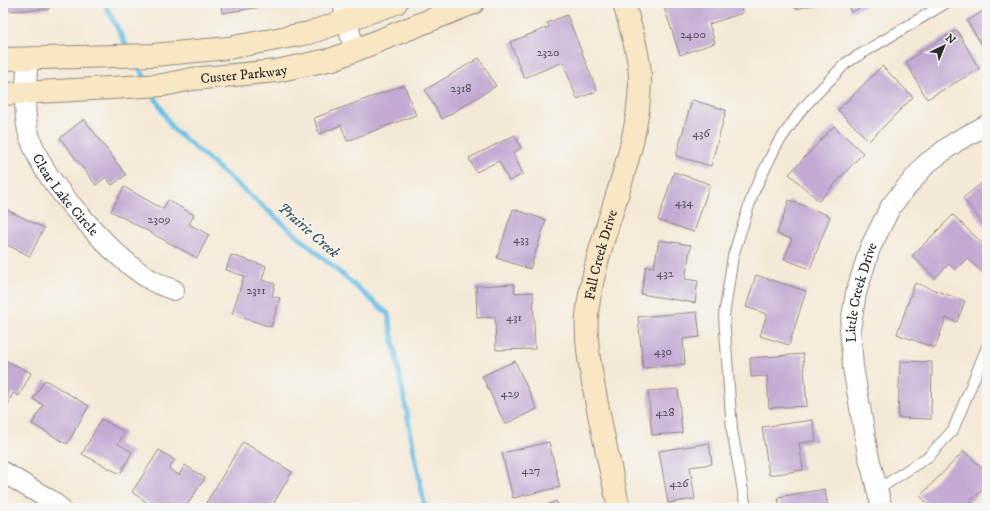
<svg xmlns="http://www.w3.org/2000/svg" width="990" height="511" viewBox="0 0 990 511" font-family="'IM FELL DW Pica',serif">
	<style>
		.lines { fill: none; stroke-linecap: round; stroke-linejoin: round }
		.stream { stroke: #69c0e6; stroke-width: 5 }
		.building { fill: #c3aad3 }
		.lane-casing { stroke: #908a80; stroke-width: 12 }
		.street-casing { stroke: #908a80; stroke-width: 22 }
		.secondary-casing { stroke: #908a80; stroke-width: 24 }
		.lane { stroke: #fff; stroke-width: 10 }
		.street { stroke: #fff; stroke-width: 20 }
		.secondary { stroke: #f9e7c3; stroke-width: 22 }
		.labels { text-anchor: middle; stroke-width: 3.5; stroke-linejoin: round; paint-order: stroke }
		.number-label { font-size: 12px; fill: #514b55 }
		.street-label { font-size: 14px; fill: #2b2b2b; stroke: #f6f6f2 }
		.water-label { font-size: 15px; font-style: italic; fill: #3e5863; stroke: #f6f6f2 }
	</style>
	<rect width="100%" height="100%" fill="#f6f6f2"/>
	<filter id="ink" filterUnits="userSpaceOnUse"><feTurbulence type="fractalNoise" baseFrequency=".025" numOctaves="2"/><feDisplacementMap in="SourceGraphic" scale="8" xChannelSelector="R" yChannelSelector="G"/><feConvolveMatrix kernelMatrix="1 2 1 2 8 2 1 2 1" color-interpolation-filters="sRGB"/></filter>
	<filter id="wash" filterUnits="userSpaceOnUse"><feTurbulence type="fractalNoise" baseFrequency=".012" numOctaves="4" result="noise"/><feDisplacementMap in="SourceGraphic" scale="16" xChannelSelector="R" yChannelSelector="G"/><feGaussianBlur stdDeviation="0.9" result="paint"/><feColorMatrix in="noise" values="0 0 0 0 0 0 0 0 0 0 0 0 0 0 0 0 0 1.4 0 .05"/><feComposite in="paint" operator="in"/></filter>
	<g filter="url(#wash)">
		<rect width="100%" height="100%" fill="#f4e9d6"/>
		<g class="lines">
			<!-- stream -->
			<path class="stream" d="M104 3 129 50
				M135 60 146 80
				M152 92 172 128 388 314 425 508"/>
		</g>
		<g id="blocks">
			<!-- building -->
			<path class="building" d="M3 3H49V9L3 11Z
				M221 3H275L276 5 222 13Z
				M677 3H739L743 13 709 24 715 43 680 55 664 7Z
				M795 3H818V4L796 9Z
				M848 3H872L851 12Z
				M983 11 987 18V53L967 21Z
				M567 15 597 91 577 99 563 62 524 78 510 42 549 27 547 23Z
				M957 30 979 69 927 99 906 62 919 53 918 52Z
				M479 58 496 86 442 119 425 90Z
				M882 66 913 97 869 141 838 110Z
				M404 85 416 115 347 141 341 125 319 134 314 118Z
				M692 100 726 110 711 166 676 156Z
				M84 119 126 175 112 185 106 177 96 185 60 138Z
				M834 126 863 153 819 201 789 174Z
				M515 135 521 148 513 153 523 174 509 181 499 161 476 172 469 158Z
				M674 172 710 184 694 232 658 220Z
				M987 179V229L963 198Z
				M124 187 163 209 168 200 194 215 189 224 209 235 197 258 111 211Z
				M789 200 830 216 810 269 784 259 792 239 777 234Z
				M3 208 44 228 30 256 3 243Z
				M513 209 546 220 530 269 497 258Z
				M953 215 987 248V277L967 258 955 270 949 264 935 278 912 256Z
				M659 240 691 245 685 279 698 281 695 303 641 294 646 266 654 267Z
				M231 255 266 266 262 280 275 284 272 296 280 298 271 327 232 314 244 276 226 270Z
				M756 275 806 291 789 345 760 336 767 314 746 307Z
				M915 283 965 301 957 322 946 318 935 348 897 334Z
				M514 284 515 293 533 292 535 349 496 350 495 317 477 318 476 286Z
				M697 312 700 337 683 339 685 364 643 368 638 317Z
				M803 354 807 406 769 408 767 376 751 377 750 358Z
				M3 359 31 373 19 396 13 393 6 408 3 406Z
				M515 361 537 409 505 424 482 376Z
				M900 361 932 362 931 419 898 418Z
				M45 380 89 406 67 444 32 424 43 405 33 399Z
				M678 389 682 433 652 435 648 391Z
				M101 419 125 432 118 444 132 452 120 474 82 454Z
				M813 420 816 441 799 443 803 470 769 475 762 427Z
				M243 442 292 472 271 508H203Z
				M549 442 560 487 513 498 502 453Z
				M709 443 712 464 690 467 695 499 668 503 659 451Z
				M159 450 175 460 169 469 179 475 185 465 205 478 185 508H155L132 492Z
				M964 451 987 473V485L964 508H932L920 496Z
				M825 489 828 508H780L778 497Z
				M556 501 560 508H540Z"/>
		</g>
	</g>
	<g filter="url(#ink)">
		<use href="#blocks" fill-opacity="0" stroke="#908a80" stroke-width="1"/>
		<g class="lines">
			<!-- lane casing -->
			<g class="lane-casing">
				<path id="lane" d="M877 490 929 456 953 430 987 347
					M746 508 732 430 724 316 733 256 753 193 776 146 802 109 846 63 946 3"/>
			</g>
			<!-- street casing -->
			<g class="street-casing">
				<g id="street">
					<path d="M343 3 354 50"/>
					<path id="s1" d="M28 59C26 85 22 113 30 138 40 168 59 191 79 214 101 239 123 263 151 280 158 284 166 287 174 290"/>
					<path d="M3 472 50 500 60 508"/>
					<path id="s2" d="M882 508 868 454 853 367 850 329 856 293 870 248 891 206 926 164 957 141 987 125"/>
				</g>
			</g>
			<!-- secondary casing -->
			<g class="secondary-casing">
				<g id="secondary">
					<path d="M3 59 154 55 228 48 309 33 396 3"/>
					<path id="s3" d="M3 94 163 85 192 79 276 71 333 59 473 3"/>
					<path id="s4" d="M619 508C611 472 603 435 596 399 591 371 585 343 587 315 595 236 638 163 640 83 641 58 630 27 624 3"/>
				</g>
			</g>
			<!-- lane -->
			<use href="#lane" class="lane"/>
			<!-- street -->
			<use href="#street" class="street"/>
			<!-- secondary -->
			<use href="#secondary" class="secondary"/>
		</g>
	</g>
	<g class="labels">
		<!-- number labels -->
		<g class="number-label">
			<text x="693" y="38">2400</text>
			<text x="548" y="56">2320</text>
			<text x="461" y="92">2318</text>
			<text x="701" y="137">436</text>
			<text x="684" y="206">434</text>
			<text x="159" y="223">2309</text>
			<text x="521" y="243">433</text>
			<text x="665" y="277">432</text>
			<text x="256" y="294">2311</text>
			<text x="514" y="321">431</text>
			<text x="663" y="355">430</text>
			<text x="510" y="397">429</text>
			<text x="665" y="416">428</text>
			<text x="531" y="474">427</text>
			<text x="679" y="487">426</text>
		</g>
		<!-- street labels -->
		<g class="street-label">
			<text dy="5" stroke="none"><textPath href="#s3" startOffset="242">Custer Parkway</textPath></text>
			<text dy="5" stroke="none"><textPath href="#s1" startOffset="147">Clear Lake Circle</textPath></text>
			<text dy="5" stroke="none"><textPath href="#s4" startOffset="258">Fall Creek Drive</textPath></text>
			<text dy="5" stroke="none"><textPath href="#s2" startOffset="220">Little Creek Drive</textPath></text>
		</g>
		<!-- water labels -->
		<g class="water-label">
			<text transform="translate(309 230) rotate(41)" y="5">Prairie Creek</text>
		</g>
	</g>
	<!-- margin -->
	<rect width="990" height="511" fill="none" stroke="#f6f6f2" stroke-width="16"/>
	<!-- north arrow -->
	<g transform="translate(944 46) rotate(43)" stroke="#f6f6f2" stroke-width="3" paint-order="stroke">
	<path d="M0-3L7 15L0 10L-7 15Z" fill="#2b2b2b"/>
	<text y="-6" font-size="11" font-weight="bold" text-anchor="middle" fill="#2b2b2b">N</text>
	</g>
</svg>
